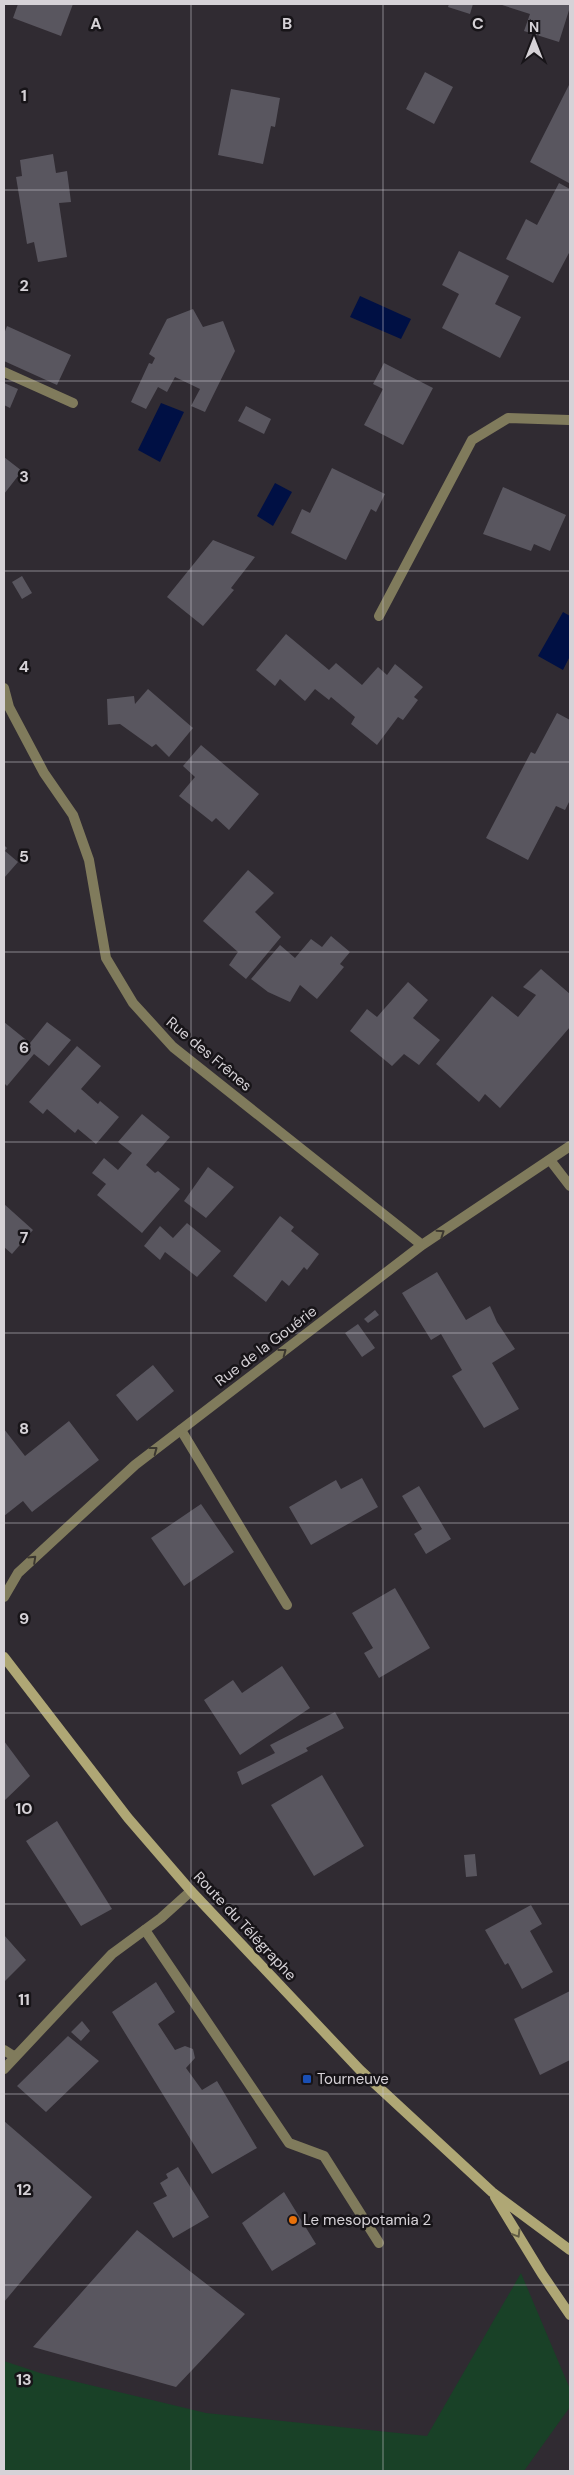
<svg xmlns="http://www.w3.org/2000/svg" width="574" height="2475" viewBox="0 0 574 2475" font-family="'DM Sans',sans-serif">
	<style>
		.green { fill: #194127 }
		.water { fill: #001044 }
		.building { fill: #59565f }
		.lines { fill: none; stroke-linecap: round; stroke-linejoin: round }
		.lane { stroke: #807b5c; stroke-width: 10 }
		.street { stroke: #807b5c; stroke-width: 10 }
		.secondary { stroke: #afa775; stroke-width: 10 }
		.oneway { stroke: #3c3830 }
		.oneway2 { stroke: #635e46 }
		.grid { fill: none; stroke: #d6d2d7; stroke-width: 1; stroke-opacity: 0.55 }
		.transit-dot { fill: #1a4fb4; stroke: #171418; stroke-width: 2 }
		.food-dot { fill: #e8710a; stroke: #171418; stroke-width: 2 }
		.labels { text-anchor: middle; stroke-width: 5; stroke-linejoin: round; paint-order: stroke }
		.street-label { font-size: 15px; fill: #d6d2d7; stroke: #171418 }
		.poi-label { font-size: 15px; fill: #d6d2d7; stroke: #171418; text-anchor: start }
		.grid-label { font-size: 16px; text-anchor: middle; font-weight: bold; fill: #d6d2d7; stroke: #171418; stroke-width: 5; stroke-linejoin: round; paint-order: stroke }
	</style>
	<rect width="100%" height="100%" fill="#302b32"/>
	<!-- green -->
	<path class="green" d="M521 2273 570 2389V2407L524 2471H4V2361L40 2373 206 2413 427 2436Z"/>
	<!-- water -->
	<path class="water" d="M360 296 411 319 401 339 350 317Z
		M161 403 184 412 160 462 138 450Z
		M275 483 292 492 273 526 257 516Z
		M563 612 570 616V656L563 670 538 656Z"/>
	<!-- building -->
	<path class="building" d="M18 4H73L61 36 13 18Z
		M449 4H473L470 14 448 7Z
		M499 4H570V7L559 42 524 31 530 14Z
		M425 72 453 87 434 124 406 109Z
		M570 83V180L569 183 530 162Z
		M231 89 280 98 275 127 271 126 263 164 218 155Z
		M53 154 56 173 67 171 71 202 59 203 67 257 38 262 34 242 27 244 16 177 22 176 20 160Z
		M559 183 570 189V251L553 283 506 259 526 219 537 225Z
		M459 251 509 276 495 304 521 317 500 358 442 328 459 294 442 285Z
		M193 309 203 327 223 321 235 351 205 412 191 406 200 389 175 377 167 392 158 387 146 409 131 402 149 363 152 364 155 358 149 354 167 319Z
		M7 326 71 355 57 385 4 361V334Z
		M384 363 433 388 403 445 364 425 383 389 373 384Z
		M4 383 18 389 10 408 4 405Z
		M246 406 271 419 264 434 238 421Z
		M4 457 22 471 4 494Z
		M332 468 385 494 376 512 371 509 346 560 291 533 302 509 310 513Z
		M503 487 566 515 550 551 534 544 531 551 483 534Z
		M213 540 255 557 231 588 234 590 203 626 167 597Z
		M22 576 32 593 22 599 12 582Z
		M286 634 329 670 336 663 362 685 378 667 387 675 395 664 423 687 414 697 418 700 403 720 398 717 377 745 351 724 355 717 331 697 329 700 315 689 305 701 280 679 275 686 256 670Z
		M148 689 193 728 169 757 156 744 152 747 120 724 108 725 107 699 134 696 135 704Z
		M557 713 570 720V800L565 810 556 806 528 860 486 838 531 752 535 754Z
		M201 745 259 794 229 830 216 818 212 822 179 796 195 777 183 766Z
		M4 845 7 848 5 851 18 862 4 878Z
		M248 870 274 893 255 912 281 937 246 979 229 965 238 952 203 921Z
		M331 936 350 952 340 964 344 967 317 999 300 985 290 1002 268 992 251 979 280 945 295 958 311 939 322 947Z
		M541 969 570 994V1027L500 1108 485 1094 479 1102 436 1064 492 996 518 1017 536 995 523 987Z
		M408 982 428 1000 413 1018 440 1040 419 1065 404 1054 392 1066 350 1031 367 1009 377 1017Z
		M4 1022 30 1043 47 1022 71 1040 49 1066 34 1054 7 1086 4 1083Z
		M77 1046 101 1066 81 1089 98 1104 100 1101 119 1117 96 1144 78 1129 75 1133 47 1109 43 1114 29 1102Z
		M142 1114 170 1137 146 1165 155 1173 158 1171 180 1189 142 1233 97 1195 106 1184 92 1173 104 1158 118 1170 132 1153 118 1142Z
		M208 1167 234 1187 206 1218 184 1201Z
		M4 1204 33 1230 12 1254 4 1247Z
		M280 1216 294 1227 291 1231 319 1254 307 1270 304 1267 289 1286 282 1280 266 1302 233 1276Z
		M187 1223 221 1251 197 1277 165 1252 160 1260 144 1246 160 1226 173 1238Z
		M437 1272 466 1320 490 1306 497 1322 515 1349 492 1363 519 1409 484 1428 452 1376 462 1370 441 1334 431 1340 402 1293Z
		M375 1310 379 1315 368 1323 364 1319Z
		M358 1324 375 1348 362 1357 345 1333Z
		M153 1365 174 1391 137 1421 116 1395Z
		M69 1421 99 1460 32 1512 23 1501 4 1516V1429L25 1456Z
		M362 1478 378 1507 311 1545 289 1507 336 1480 341 1489Z
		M419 1486 451 1539 426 1554 414 1534 422 1529 402 1496Z
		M201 1504 234 1552 184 1586 151 1538Z
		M395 1588 430 1648 379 1678 364 1653 373 1648 352 1613Z
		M282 1666 310 1708 240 1755 204 1700 233 1680 242 1693Z
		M335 1712 344 1728 306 1748 308 1751 242 1785 237 1772 275 1753 270 1745Z
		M4 1741 30 1776 4 1801Z
		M322 1775 364 1846 314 1876 271 1805Z
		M57 1821 112 1909 81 1926 26 1841Z
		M475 1854 477 1876 466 1877 464 1855Z
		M531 1905 542 1924 530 1931 553 1972 522 1989 508 1963 505 1965 485 1930Z
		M4 1935 26 1960 4 1982Z
		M156 1982 175 2012 158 2024 175 2050 185 2046 193 2049 195 2058 186 2068 202 2090 217 2081 257 2148 212 2174 112 2012Z
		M570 1991V2060L540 2075 514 2019Z
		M82 2021 90 2031 81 2041 71 2032Z
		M68 2036 99 2061 46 2112 17 2086Z
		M4 2121 92 2197 4 2302Z
		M178 2167 209 2217 173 2238 153 2203 167 2196 160 2183 168 2178 166 2174Z
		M284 2192 316 2244 272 2271 242 2223Z
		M137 2230 245 2314 176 2387 33 2347Z"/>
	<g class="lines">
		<!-- lane -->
		<path class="lane" d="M4 372 73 403
			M550 1160 570 1186
			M181 1430 287 1605
			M145 1930 289 2143 324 2156 379 2243"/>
		<!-- street -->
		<path class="street" d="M379 616 472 440 508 418 569 420
			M4 688 9 707 44 773 73 815 89 860 106 958 133 1003 173 1047 422 1245
			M4 1597 18 1573 135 1465 422 1245 570 1146
			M4 2050 15 2057
			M4 2069 112 1954 161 1918 191 1891"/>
		<!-- secondary -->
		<path class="secondary" d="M4 1657 128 1818 191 1891 360 2070 492 2192 570 2250
			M495 2197 542 2274 570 2315"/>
	</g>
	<!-- one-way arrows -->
	<defs><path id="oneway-chevron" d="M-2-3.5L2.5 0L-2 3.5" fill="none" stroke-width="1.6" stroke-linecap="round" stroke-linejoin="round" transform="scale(1.25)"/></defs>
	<g class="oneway">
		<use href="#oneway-chevron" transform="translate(441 1233) rotate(-34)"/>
		<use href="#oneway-chevron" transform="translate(283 1352) rotate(-37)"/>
		<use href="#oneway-chevron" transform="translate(154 1450) rotate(-37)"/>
		<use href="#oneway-chevron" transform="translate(33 1559) rotate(-43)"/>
	</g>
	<use class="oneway2" href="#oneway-chevron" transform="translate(517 2234) rotate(59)"/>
	<!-- grid -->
	<path class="grid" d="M191 4V2471M383 4V2471M4 190H570M4 381H570M4 571H570M4 762H570M4 952H570M4 1142H570M4 1333H570M4 1523H570M4 1713H570M4 1904H570M4 2094H570M4 2285H570"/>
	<!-- markers -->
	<rect class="transit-dot" x="302" y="2074" width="10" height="10" rx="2.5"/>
	<circle class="food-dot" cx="293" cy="2220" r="5"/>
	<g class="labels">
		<!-- street labels -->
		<g class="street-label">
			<text transform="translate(209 1054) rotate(40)" y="5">Rue des Frênes</text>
			<text transform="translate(266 1346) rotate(-37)" y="5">Rue de la Gouérie</text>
			<text transform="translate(245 1926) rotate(47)" y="5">Route du Télégraphe</text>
		</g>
		<!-- poi labels -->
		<g class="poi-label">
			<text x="317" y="2084">Tourneuve</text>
			<text x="303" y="2225">Le mesopotamia 2</text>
		</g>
	</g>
	<g class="grid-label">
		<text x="96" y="29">A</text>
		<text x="287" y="29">B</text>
		<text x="478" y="29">C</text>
		<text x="24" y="101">1</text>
		<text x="24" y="291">2</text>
		<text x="24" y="482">3</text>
		<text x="24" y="672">4</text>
		<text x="24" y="862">5</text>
		<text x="24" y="1053">6</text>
		<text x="24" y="1243">7</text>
		<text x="24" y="1434">8</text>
		<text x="24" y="1624">9</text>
		<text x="24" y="1814">10</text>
		<text x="24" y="2005">11</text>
		<text x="24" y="2195">12</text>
		<text x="24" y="2385">13</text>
	</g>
	<!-- border -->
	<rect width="574" height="2475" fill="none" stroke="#d6d2d7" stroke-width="10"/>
	<!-- north arrow -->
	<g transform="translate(534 40)" stroke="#171418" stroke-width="4" paint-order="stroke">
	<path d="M0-4L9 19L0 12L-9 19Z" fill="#d6d2d7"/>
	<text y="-8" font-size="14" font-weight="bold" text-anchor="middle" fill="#d6d2d7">N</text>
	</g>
</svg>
